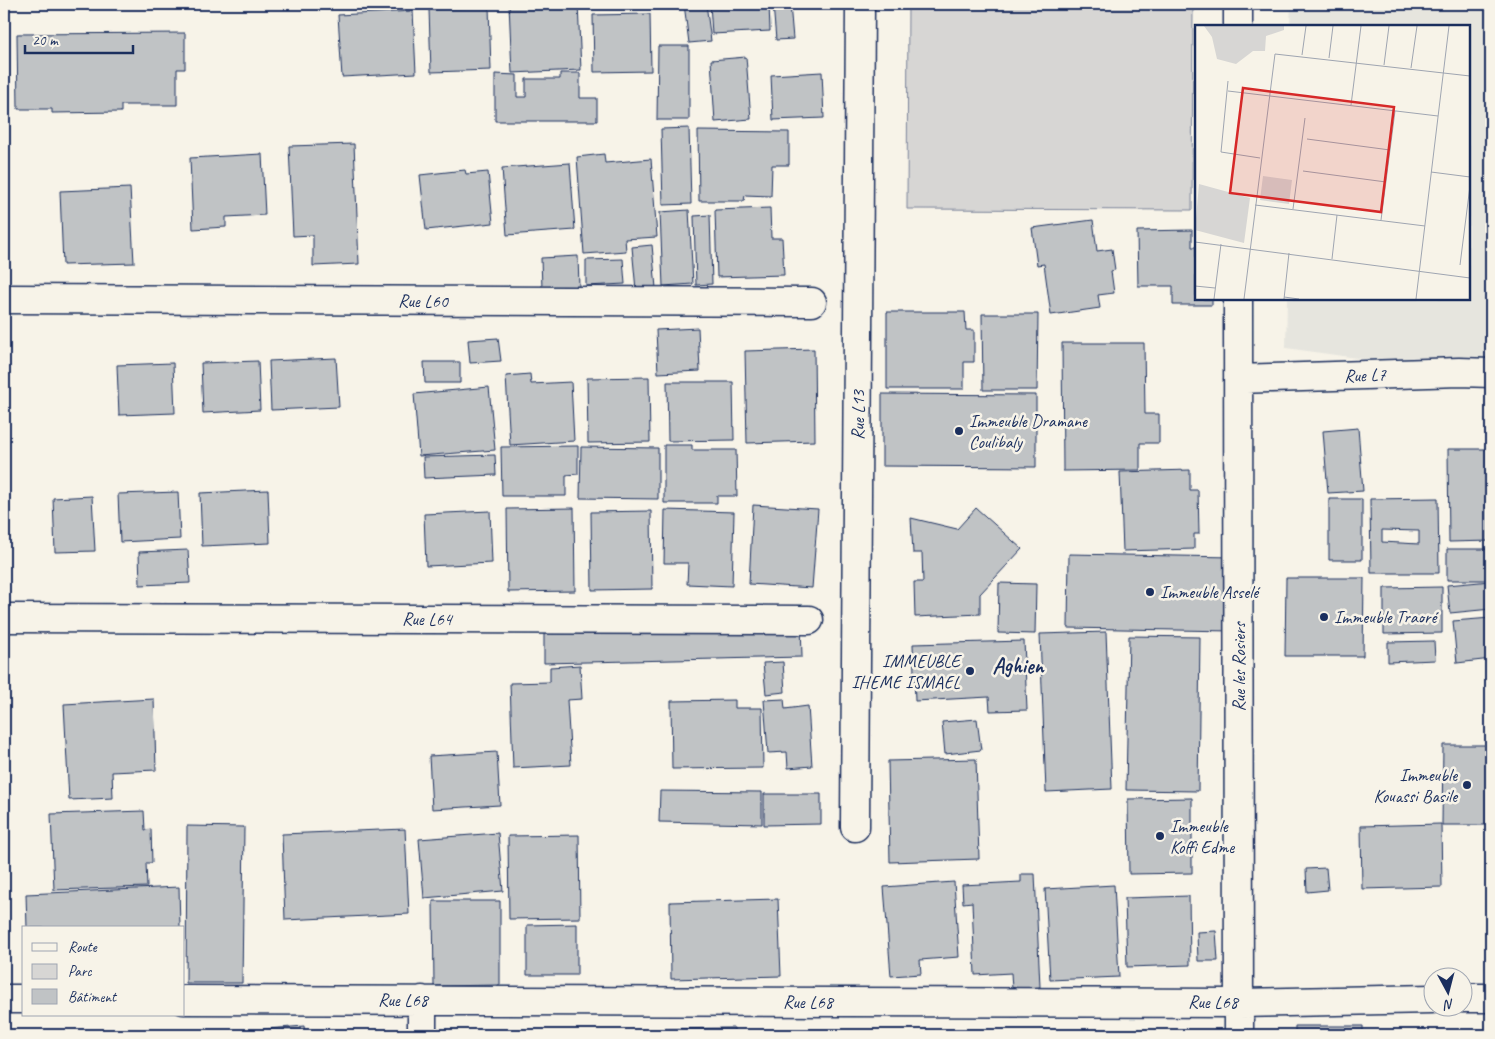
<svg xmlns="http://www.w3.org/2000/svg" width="1495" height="1039" viewBox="0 0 1495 1039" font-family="Caveat,sans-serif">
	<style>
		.built { fill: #e6e5de }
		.green { fill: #d7d6d4; stroke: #798299 }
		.building { fill: #c0c3c5; stroke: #1b2f5e; fill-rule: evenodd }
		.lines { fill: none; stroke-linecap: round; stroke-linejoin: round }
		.minor-casing { stroke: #1b2f5e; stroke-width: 31 }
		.minor { stroke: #f7f3e8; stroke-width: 28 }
		.poi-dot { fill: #1b2f5e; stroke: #f7f3e8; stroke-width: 2 }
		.labels { text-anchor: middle; stroke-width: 5; stroke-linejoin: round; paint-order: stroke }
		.street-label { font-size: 18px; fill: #1b2f5e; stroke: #f7f3e8 }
		.poi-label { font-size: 18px; fill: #1b2f5e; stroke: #f7f3e8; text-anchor: start }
		.district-label { font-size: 22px; font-weight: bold; fill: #1b2f5e; stroke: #f7f3e8 }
		.inset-road { fill: none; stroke: #9fa5b1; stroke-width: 1 }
		.view { fill: #d62828; fill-opacity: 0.15; stroke: #d62828; stroke-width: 2.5 }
		.inset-edge { fill: none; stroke: #1b2f5e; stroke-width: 2.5 }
	</style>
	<rect width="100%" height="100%" fill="#f7f3e8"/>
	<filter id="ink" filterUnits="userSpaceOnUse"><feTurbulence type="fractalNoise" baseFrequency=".02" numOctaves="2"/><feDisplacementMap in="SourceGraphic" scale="10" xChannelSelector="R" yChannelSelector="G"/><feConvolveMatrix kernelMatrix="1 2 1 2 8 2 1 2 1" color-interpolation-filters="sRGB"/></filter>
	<g filter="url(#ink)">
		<!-- built -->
		<path class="built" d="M1291 4H1463L1491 8V377L1286 348 1287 299H1469V26H1290Z"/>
		<!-- green -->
		<path class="green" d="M908 4H1193L1192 210 907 209Z"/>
		<!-- building -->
		<path class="building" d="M509 4H578L581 70 512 73Z
			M684 4H706L711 41 689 43Z
			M710 4H769L770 31 712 34Z
			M773 4H790L793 39 776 40Z
			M489 7 491 70 431 72 429 9Z
			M413 11 416 73 342 77 338 15Z
			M650 14 651 71 594 72 593 15Z
			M185 33V69H177V105H121V112L52 113V109H18L17 34Z
			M658 46H689V120H657Z
			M746 57 751 119 715 122 711 60Z
			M822 72 824 118 773 120 771 75Z
			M560 73H580V98H597V121H495V74L517 75V97H526V79H560Z
			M689 128 691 204 663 205 661 129Z
			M698 131 789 132V165H772L771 196 745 195 744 201H699Z
			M354 144 359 264 313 266V235L293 236 289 146Z
			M262 154 265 215 226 217V227L193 229 190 158Z
			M604 154 605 163 651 159 657 237 625 239 626 251 584 254 577 157Z
			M570 163 575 230 507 235 502 168Z
			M465 170 466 174 488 172 493 223 426 230 420 175Z
			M130 188 134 263 63 265 60 191Z
			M770 208 771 238H782L784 275 717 277 715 210Z
			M689 210 693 284 663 286 660 212Z
			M710 215 712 284 696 285 694 216Z
			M1093 220 1097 251 1112 249 1115 270 1111 271 1114 293 1098 295 1100 308 1051 315 1044 264 1037 265 1032 228Z
			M1192 230V247H1196V299H1212V305H1173V286H1138L1137 231Z
			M652 245 656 288 636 290 632 247Z
			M578 256 579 287 542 289 541 258Z
			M623 259 625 284 586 286V260Z
			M887 312H965L966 330H974V362H964V389H887Z
			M982 314H1038L1037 390H983Z
			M698 328 700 371 658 373 656 330Z
			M498 338 501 361 470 363 468 340Z
			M1062 343H1144L1145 414H1159V443H1140V470L1063 471Z
			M814 349 815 441 747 443 745 351Z
			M336 358 339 407 271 410 269 361Z
			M258 361 260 410 203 413 201 363Z
			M424 362H460V383H425Z
			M173 363 175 413 119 415 117 365Z
			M530 374 531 384 571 382 574 441 510 445 506 376Z
			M649 377 650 442 588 443 587 378Z
			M667 382H733L734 440 668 441Z
			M489 387 495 450 419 456 414 394Z
			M882 394 1036 395V467L882 466Z
			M1358 428 1363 491 1328 493 1323 431Z
			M664 445H692V450H736L737 496H717V503H664Z
			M578 446V474L566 475V496H502L501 447Z
			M581 447 658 448V499L580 498Z
			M1448 449H1491V541L1449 542Z
			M495 455 496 475 424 478 423 457Z
			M1190 470V490H1198L1199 534H1194V549L1123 551 1120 472Z
			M268 490 270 543 202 546 200 493Z
			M178 492 180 539 120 542 118 494Z
			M92 496 95 551 55 552 53 498Z
			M1438 498 1439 573H1371L1370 499ZM1382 530 1419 531V544L1382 542Z
			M1329 499H1362V560H1329Z
			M753 505 818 509 812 588 749 584Z
			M574 508 575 591 508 592 507 509Z
			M976 508 1022 549 980 594V614L915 617 914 582H923L922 553H913L911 518 957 529Z
			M665 510 734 512 732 586 687 584 688 563H664Z
			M490 511 492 563 426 566 424 514Z
			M651 511 652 589 592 590 591 512Z
			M1447 549H1491V580H1447Z
			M188 550 190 583 140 585 139 552Z
			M1069 554 1232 557 1231 631 1068 628Z
			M1286 578H1364L1363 656H1285Z
			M1491 581V609L1450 613 1447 585Z
			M999 583 1036 584 1035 634 998 633Z
			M1442 587V633L1384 634V588Z
			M1491 618V659L1457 663 1453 621Z
			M801 622 802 657 544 663V629Z
			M1106 632 1112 789 1046 792 1040 634Z
			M1129 636 1200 637 1198 791 1126 790Z
			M1024 641 1027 710 990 711 989 697 915 701 913 644Z
			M1434 641 1435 660 1388 662V642Z
			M783 662 785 692 766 694 763 663Z
			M580 665 582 699 567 700 571 765 513 768 510 683 550 682V667Z
			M154 699 156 770 112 772 113 798 69 800 64 704Z
			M784 699 785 709 808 706 812 766 788 768 787 752 768 753 764 700Z
			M735 700V708H762L763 768 672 769 671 701Z
			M977 719 981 750 945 754 942 722Z
			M1443 745H1491V825H1442Z
			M497 752 500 805 432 809 429 756Z
			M976 759 979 859 890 862 888 761Z
			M660 791 762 792V824L659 822Z
			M764 794H821V824L764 825Z
			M1192 798V873L1129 874 1128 799Z
			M144 811 145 830 151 829 152 863H146L147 887 54 890 51 814Z
			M1441 824 1442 887 1362 889 1361 826Z
			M187 826 244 827 242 983H186Z
			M405 829 409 914 285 920 282 834Z
			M498 833 503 891 424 898 419 839Z
			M579 835 580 918 509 919 508 836Z
			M1326 868 1328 890 1307 892 1306 869Z
			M1021 874H1035L1040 987 1012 989 1011 973 975 975 972 902 963 903 962 885 1021 882Z
			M954 882 959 957 920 960 921 974 891 976 884 887Z
			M1114 885 1119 977 1050 980 1045 889Z
			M179 887 180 928H27L26 894Z
			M1189 896 1190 965 1127 967 1125 898Z
			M778 899 781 976 671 979 670 902Z
			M433 901H500V985L434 986Z
			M577 924V975H527V925Z
			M1216 931 1218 961H1198L1197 932Z
			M304 1026 305 1035H257L256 1030Z
			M1295 1026H1363V1035H1295Z
			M734 1028V1035H661V1029Z"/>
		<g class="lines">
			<!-- minor casing -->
			<g class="minor-casing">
				<path id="minor" d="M1238 4V26
					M4 299 812 302
					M1238 299 1239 1035
					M1238 379 1459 372 1491 373
					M4 618 809 620
					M855 827 860 4
					M1462 998H1491
					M4 999H24
					M184 1000 1239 1003 1432 999
					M422 1000V1035"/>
			</g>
			<!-- minor -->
			<use href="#minor" class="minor"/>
		</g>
	</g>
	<!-- markers -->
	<g class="poi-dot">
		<circle cx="959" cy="431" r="5"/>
		<circle cx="1150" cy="592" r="5"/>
		<circle cx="1324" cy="617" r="5"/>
		<circle cx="970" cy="671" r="5"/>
		<circle cx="1467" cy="785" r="5"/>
		<circle cx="1160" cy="836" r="5"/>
	</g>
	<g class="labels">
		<!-- street labels -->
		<g class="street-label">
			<text x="423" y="307">Rue L60</text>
			<text transform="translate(1365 375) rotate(-2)" y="6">Rue L7</text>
			<text transform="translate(858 415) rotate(-90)" y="6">Rue L13</text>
			<text x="427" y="625">Rue L64</text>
			<text transform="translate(1239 667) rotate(-90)" y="6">Rue les Rosiers</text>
			<text x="403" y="1006">Rue L68</text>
			<text x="808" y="1008">Rue L68</text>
			<text x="1213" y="1008">Rue L68</text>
		</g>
		<!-- poi labels -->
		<g class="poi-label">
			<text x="969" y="427">Immeuble Dramane<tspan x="969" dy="21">Coulibaly</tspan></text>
			<text x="1160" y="598">Immeuble Asselé</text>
			<text x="1334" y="623">Immeuble Traoré</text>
			<text x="960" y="667" text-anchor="end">IMMEUBLE<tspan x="960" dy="21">IHEME ISMAEL</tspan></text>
			<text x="1457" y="781" text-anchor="end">Immeuble<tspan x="1457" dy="21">Kouassi Basile</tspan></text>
			<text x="1170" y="832">Immeuble<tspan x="1170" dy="21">Koffi Edme</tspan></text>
		</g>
		<!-- district labels -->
		<g class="district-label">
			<text x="1018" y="673">Aghien</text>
		</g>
	</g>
	<!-- overview -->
	<g transform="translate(1195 25)">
		<rect width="275" height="275" fill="#f7f3e8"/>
		<path d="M9 1H89V5L71 11 70 26H58L41 39 22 34 17 12ZM68 151 97 155 94 179 65 175ZM4 159 55 173 49 218 0 205Z" fill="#d7d6d4"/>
		<path class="inset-road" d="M107 30 111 1M134 33 138 1M189 40 194 1M216 43 222 1M33 56 26 127 65 133M33 66 243 91M156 80 166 1M112 114 195 125M108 146 191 157M236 147 275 152M60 180 230 201M98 184 110 93M186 195 200 86M0 217 275 253M137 234 142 190M265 240 275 161M0 261 20 263M89 272 104 274M19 274 26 219M49 274 80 29 275 51M89 274 94 228M221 274 254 1"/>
		<path class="view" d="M48 63 199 82 186 187 35 168Z"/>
		<rect width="275" height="275" class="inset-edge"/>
	</g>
	<!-- margin -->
	<rect width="1495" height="1039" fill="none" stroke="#f7f3e8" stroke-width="20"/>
	<rect x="10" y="10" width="1475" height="1019" fill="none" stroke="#1b2f5e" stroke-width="2" filter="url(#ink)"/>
	<!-- legend -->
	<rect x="22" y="926" width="162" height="90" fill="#f7f3e8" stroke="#9fa5b1"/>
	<rect x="32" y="943" width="25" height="8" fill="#f7f3e8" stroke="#9fa5b1"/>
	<text x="68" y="952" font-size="15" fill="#1b2f5e">Route</text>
	<rect x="32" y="964" width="25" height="15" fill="#d7d6d4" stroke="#9fa5b1"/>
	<text x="68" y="976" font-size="15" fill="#1b2f5e">Parc</text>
	<rect x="32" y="989" width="25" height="15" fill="#c0c3c5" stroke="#9fa5b1"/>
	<text x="68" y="1002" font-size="15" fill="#1b2f5e">Bâtiment</text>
	<!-- north arrow -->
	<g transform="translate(1448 992) rotate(173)"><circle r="24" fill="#f7f3e8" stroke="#9fa5b1"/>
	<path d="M0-4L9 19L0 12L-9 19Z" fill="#1b2f5e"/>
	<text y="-8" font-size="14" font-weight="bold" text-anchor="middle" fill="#1b2f5e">N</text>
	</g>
	<!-- scale -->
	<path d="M25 45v8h108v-8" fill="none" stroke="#1b2f5e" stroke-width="2.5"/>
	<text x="32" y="45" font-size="15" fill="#1b2f5e" stroke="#f7f3e8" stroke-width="4" paint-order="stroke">20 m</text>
</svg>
